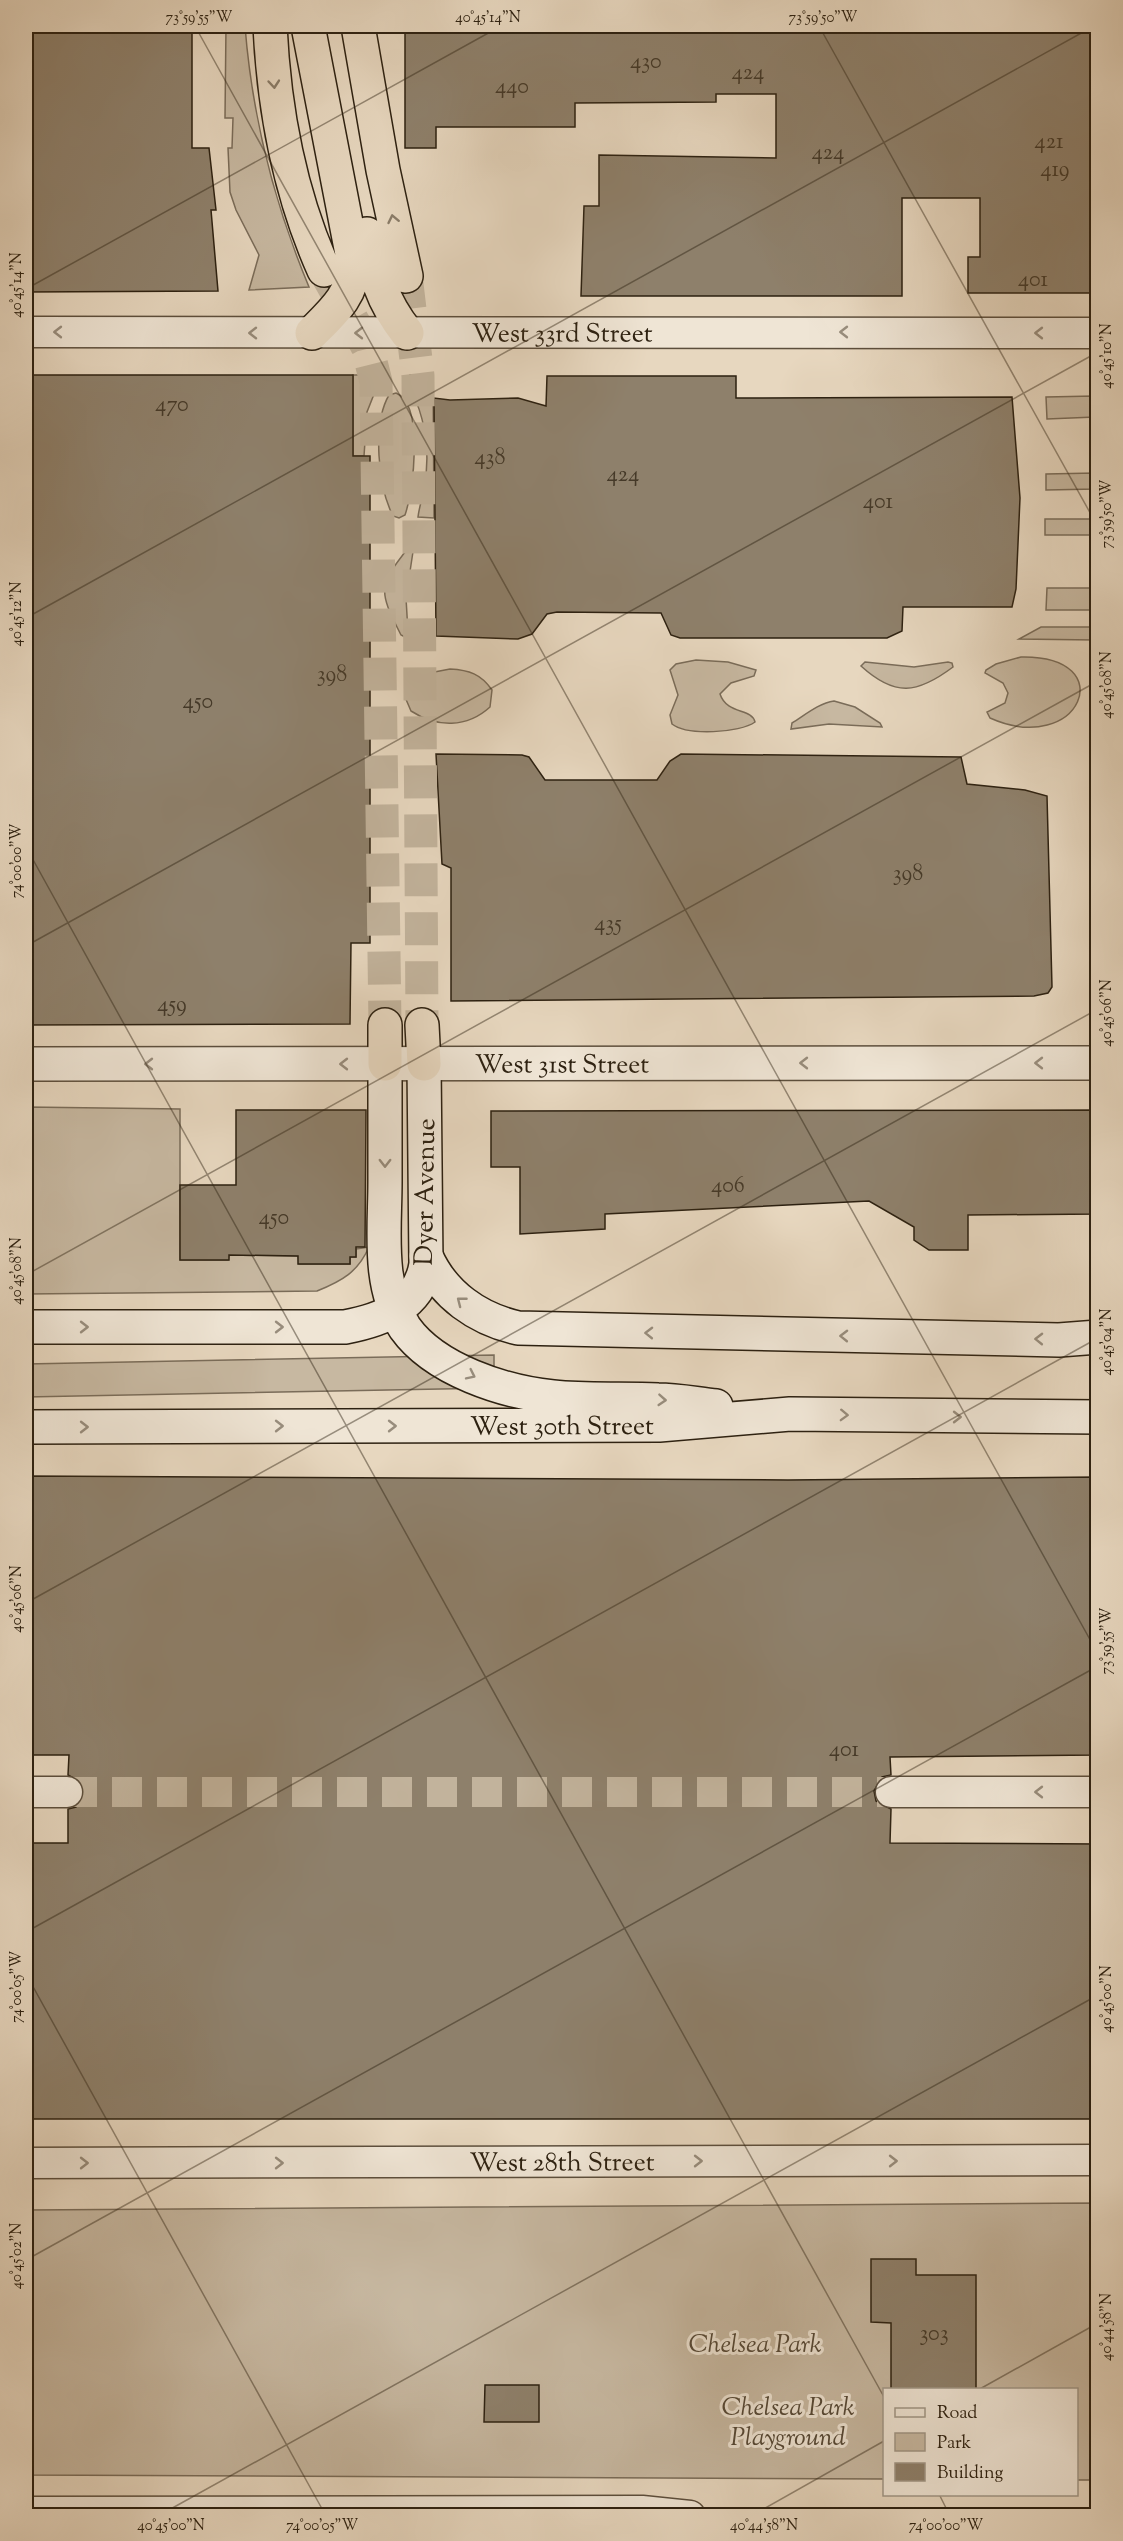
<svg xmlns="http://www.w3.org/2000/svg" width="1123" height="2541" viewBox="0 0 1123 2541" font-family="'Sorts Mill Goudy',serif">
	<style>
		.green { fill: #c7b8a1; stroke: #7a6c59; stroke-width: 1.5 }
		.building { fill: #8e806b; stroke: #2d2111; stroke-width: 1.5 }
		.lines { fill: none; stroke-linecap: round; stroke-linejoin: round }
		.minor-tunnel { stroke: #c2b39c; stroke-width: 30; stroke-dasharray: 30 15; stroke-linecap: butt }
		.motorway-tunnel { stroke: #c2b39c; stroke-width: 33; stroke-dasharray: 33 16; stroke-linecap: butt }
		.minor-casing { stroke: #5c4e3c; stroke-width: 33 }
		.tertiary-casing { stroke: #5c4e3c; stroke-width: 36 }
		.secondary-casing { stroke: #2d2111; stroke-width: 36 }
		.motorway-casing { stroke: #2d2111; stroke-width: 36 }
		.minor { stroke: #efe5d5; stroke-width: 30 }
		.tertiary { stroke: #efe5d5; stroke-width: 33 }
		.secondary { stroke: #efe5d5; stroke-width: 33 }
		.motorway { stroke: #e7d7bf; stroke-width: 33 }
		.oneway { stroke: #8a7c68 }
		.oneway2 { stroke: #988d7d }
		.ticks { fill: none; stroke: #2d2111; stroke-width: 1.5; stroke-opacity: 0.45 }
		.labels { text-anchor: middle; stroke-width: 6; stroke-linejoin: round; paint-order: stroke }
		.number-label { font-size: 22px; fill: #453928 }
		.street-label { font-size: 26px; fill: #2d2111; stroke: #efe5d5 }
		.park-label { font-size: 26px; font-style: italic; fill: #544735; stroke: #efe5d5 }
		.neatline { fill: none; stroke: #2d2111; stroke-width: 2 }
		.ticks-label { font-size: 15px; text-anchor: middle; fill: #2d2111 }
	</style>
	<rect width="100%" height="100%" fill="#e7d7bf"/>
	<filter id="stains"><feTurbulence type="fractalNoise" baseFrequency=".00333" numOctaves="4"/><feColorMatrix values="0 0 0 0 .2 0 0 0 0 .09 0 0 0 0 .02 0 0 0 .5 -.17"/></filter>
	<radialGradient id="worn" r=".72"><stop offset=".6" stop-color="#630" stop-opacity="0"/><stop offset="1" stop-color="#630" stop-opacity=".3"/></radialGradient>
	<!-- green -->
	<path class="green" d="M226 26H245C252 116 274 203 309 287L249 290 259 255 236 210 230 192 228 148H232L233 118H225Z
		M353 375H375L380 379 367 412 364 456H353Z
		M410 375 433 377 434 518 418 517C419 508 422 499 424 490 431 451 426 416 407 382Z
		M396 393C425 405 413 492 405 515L399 518 393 516C378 487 372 424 389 395Z
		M1094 396 1095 417 1047 419 1046 397Z
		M1095 473 1096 489 1046 490V474Z
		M1045 519H1095L1096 535H1045Z
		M414 545 406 598 408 632 405 637 401 635C378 590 378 586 409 547Z
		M1047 588H1095L1094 610H1046Z
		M1041 627H1095V640L1019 639Z
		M1021 657C1123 655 1080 758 990 718L987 712 1005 703 1008 693 1003 683 985 673 986 670 996 664Z
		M696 660 728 662 756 670 754 676 731 683 720 694C727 715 752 708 755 722 740 733 687 736 672 724L670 715 678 695 670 670 676 664Z
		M865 662 914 667 948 662 952 663 953 667C917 694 895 697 861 666Z
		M450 669C469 670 481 674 492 690L490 707C467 728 437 728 411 711L405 697 409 684 424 674Z
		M834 701 855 707 880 723 882 727 829 724 791 729 792 723C805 715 819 703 834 701Z
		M26 1107 180 1109V1260H228L229 1255 298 1256 299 1264H350V1257H356V1249L369 1247C358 1272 342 1281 317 1291L26 1294Z
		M494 1355V1388L26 1397V1364Z
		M1097 2203V2480H1077L1076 2390H884V2479L26 2475V2210Z"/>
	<!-- building -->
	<path class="building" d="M26 26H192V148H209L216 210H211L218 291 26 292Z
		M405 26H1098V293H968V257H980V198H902V296H581L584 206H599V155L776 158V94H716V102L575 103V127H436V148H405Z
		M26 375H353V456H370V943H351L350 1024 26 1025Z
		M547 376H736V398L1012 397 1020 498 1016 589 1012 607H903L902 631 887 638H680L671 635 661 613 557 612 547 614 532 634 518 639 436 636 434 398 450 400 518 398 546 406Z
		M436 754 522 755 529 757 545 780H657L670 761 681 754 961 757 967 784 1025 790 1047 796 1052 987 1048 993 1034 996 451 1001V868L442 864Z
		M236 1110H366L365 1247H356V1257H350V1264H298V1256L229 1255V1260H180V1185H236Z
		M1098 1110V1214L968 1215V1250H929L914 1240V1227L869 1201 605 1214V1229L520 1234V1167H491V1111Z
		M26 1476 788 1480 1098 1477V1755L890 1757 891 1775 882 1777 874 1791 876 1801 891 1809 890 1843 1098 1844V2119H26V1843H68V1809L76 1807 84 1793 82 1783 68 1775 69 1755H26Z
		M871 2259H916V2275H976V2390H891V2323L871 2322Z
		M485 2385H539V2422H484Z"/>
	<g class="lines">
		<!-- minor-tunnel -->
		<path class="minor-tunnel" d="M67 1792H891"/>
		<!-- motorway-tunnel -->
		<path class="motorway-tunnel" d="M406 276 418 376 422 1025
			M328 277 367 346 376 382 385 1025"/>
		<!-- minor casing -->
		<g class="minor-casing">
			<g id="minor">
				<path id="s1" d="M26 332 1098 333"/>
				<path d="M26 1792H67"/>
				<path d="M891 1792H1098"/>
				<path id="s2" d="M26 2163 1098 2160"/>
				<path d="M26 2512 642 2511 690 2516"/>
			</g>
		</g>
		<!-- tertiary casing -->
		<g class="tertiary-casing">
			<g id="tertiary">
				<path id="s3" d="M26 1064 1098 1063"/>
			</g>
		</g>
		<!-- secondary casing -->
		<g class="secondary-casing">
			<g id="secondary">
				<path d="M385 1064C385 1103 385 1142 385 1182 385 1229 377 1286 405 1328 435 1370 504 1392 553 1397 588 1401 623 1398 658 1400 677 1400 697 1404 716 1406"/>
				<path d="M426 1256C443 1295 478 1319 518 1328L1059 1340 1098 1337"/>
				<path d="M26 1327H345C382 1320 420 1306 426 1264L424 1064"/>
				<path id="s4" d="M26 1427 659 1425 790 1414 1098 1417"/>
			</g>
		</g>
		<!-- motorway casing -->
		<g class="motorway-casing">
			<path id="motorway" d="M270 26C274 110 289 192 324 270
				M308 26 354 264C353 295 333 312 312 333
				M358 26 383 170 406 276
				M367 234C375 274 381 300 407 333
				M385 1025V1064
				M422 1025 424 1064"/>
		</g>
		<!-- minor -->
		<use href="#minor" class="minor"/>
		<!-- tertiary -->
		<use href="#tertiary" class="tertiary"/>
		<!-- secondary -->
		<use href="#secondary" class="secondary"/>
		<!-- motorway -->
		<use href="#motorway" class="motorway"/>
	</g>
	<!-- one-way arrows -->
	<defs><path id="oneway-chevron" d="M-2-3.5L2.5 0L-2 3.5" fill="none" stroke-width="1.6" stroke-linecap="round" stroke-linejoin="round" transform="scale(1.5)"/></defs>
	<g class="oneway">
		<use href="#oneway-chevron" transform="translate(274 84) rotate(85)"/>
		<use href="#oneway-chevron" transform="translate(393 219) rotate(-102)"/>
	</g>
	<g class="oneway2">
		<use href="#oneway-chevron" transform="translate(58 332) rotate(-180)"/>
		<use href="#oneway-chevron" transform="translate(844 332) rotate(-180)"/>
		<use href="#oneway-chevron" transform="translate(253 333) rotate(-180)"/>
		<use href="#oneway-chevron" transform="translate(359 333) rotate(-180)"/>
		<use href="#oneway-chevron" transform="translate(1039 333) rotate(-180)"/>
		<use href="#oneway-chevron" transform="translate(804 1063) rotate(180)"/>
		<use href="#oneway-chevron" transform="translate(1039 1063) rotate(-180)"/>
		<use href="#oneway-chevron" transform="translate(149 1064) rotate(180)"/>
		<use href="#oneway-chevron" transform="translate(344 1064) rotate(180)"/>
		<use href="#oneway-chevron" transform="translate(385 1163) rotate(90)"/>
		<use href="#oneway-chevron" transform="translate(461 1301) rotate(-142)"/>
		<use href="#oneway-chevron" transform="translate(84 1327)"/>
		<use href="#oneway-chevron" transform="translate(279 1327)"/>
		<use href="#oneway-chevron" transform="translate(649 1333) rotate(-179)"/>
		<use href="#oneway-chevron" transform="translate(844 1336) rotate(-179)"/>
		<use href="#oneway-chevron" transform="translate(1039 1339) rotate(-179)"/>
		<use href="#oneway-chevron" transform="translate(471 1375) rotate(26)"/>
		<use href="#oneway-chevron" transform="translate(662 1400) rotate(4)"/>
		<use href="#oneway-chevron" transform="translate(844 1415) rotate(2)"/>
		<use href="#oneway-chevron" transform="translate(957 1417)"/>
		<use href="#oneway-chevron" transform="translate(279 1426)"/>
		<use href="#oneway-chevron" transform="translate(392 1426)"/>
		<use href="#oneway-chevron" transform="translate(84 1427)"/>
		<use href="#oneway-chevron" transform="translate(1039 1792) rotate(-180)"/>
		<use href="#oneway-chevron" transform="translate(698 2161)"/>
		<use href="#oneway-chevron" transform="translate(893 2161)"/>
		<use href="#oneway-chevron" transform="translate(84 2163)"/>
		<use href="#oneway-chevron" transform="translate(279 2163)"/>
	</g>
	<!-- ticks -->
	<path class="ticks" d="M195 26 1098 1654M819 26 1098 527M26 289 501 26M26 618 1094 26M26 847 884 2397M26 946 1098 352M26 1275 1098 681M26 1603 1098 1009M26 1932 1098 1338M26 1974 326 2516M26 2260 1098 1666M978 2390 1098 2323M939 2494 950 2516M158 2516 1098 1995M751 2516 884 2441"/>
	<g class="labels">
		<!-- number labels -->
		<g class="number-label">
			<text x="646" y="68">430</text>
			<text x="748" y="79">424</text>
			<text x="512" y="93">440</text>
			<text x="1049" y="148">421</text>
			<text x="828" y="159">424</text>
			<text x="1055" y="176">419</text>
			<text x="1033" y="286">401</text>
			<text x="172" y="411">470</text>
			<text x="490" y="464">438</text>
			<text x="623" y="481">424</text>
			<text x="878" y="508">401</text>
			<text x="332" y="681">398</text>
			<text x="198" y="708">450</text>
			<text x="908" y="880">398</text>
			<text x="608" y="930">435</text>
			<text x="172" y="1011">459</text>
			<text x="728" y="1192">406</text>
			<text x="274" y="1224">450</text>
			<text x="844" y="1756">401</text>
			<text x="934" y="2340">303</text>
		</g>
		<!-- street labels -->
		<g class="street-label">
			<text dy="9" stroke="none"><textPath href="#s1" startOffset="536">West 33rd Street</textPath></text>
			<text dy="9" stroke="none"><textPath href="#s3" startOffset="536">West 31st Street</textPath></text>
			<text transform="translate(424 1192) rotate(-89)" y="9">Dyer Avenue</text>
			<text dy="9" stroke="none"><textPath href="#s4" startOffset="536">West 30th Street</textPath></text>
			<text dy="9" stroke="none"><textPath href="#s2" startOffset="536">West 28th Street</textPath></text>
		</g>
		<!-- park labels -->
		<g class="park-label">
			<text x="755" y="2352">Chelsea Park</text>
			<text x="788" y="2415">Chelsea Park<tspan x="788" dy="30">Playground</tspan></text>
		</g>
	</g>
	<!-- margin -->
	<rect width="1123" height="2541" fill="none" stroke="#e7d7bf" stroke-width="66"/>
	<!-- legend -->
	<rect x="883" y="2388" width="195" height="108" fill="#efe5d5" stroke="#a19787" stroke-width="1.5"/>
	<rect x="895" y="2408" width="30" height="9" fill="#efe5d5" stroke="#a19787" stroke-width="1.5"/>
	<text x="937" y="2418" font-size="18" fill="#2d2111">Road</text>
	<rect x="895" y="2433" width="30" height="18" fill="#c7b8a1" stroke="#a19787" stroke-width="1.5"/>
	<text x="937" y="2448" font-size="18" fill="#2d2111">Park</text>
	<rect x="895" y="2463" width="30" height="18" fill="#8e806b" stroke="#a19787" stroke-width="1.5"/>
	<text x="937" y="2478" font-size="18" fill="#2d2111">Building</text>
	<rect x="33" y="33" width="1057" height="2475" class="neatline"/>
	<g class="ticks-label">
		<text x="199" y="22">73°59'55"W</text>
		<text x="488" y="22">40°45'14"N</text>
		<text x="823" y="22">73°59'50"W</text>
		<text transform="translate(16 285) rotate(-90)" y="5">40°45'14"N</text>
		<text transform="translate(1106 356) rotate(-90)" y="5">40°45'10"N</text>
		<text transform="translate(1106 514) rotate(-90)" y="5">73°59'50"W</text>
		<text transform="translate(16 614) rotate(-90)" y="5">40°45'12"N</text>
		<text transform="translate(1106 685) rotate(-90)" y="5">40°45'08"N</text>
		<text transform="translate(16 861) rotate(-90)" y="5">74°00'00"W</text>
		<text transform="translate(1106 1013) rotate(-90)" y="5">40°45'06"N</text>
		<text transform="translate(16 1271) rotate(-90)" y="5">40°45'08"N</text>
		<text transform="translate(1106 1342) rotate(-90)" y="5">40°45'04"N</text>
		<text transform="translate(16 1599) rotate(-90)" y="5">40°45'06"N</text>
		<text transform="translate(1106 1641) rotate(-90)" y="5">73°59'55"W</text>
		<text transform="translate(16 1987) rotate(-90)" y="5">74°00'05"W</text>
		<text transform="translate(1106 1999) rotate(-90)" y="5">40°45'00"N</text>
		<text transform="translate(16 2256) rotate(-90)" y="5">40°45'02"N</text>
		<text transform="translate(1106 2327) rotate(-90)" y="5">40°44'58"N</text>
		<text x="171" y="2530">40°45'00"N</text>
		<text x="322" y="2530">74°00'05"W</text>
		<text x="764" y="2530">40°44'58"N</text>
		<text x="946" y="2530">74°00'00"W</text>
	</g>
	<rect width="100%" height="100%" filter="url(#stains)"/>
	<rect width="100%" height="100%" fill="url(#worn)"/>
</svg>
